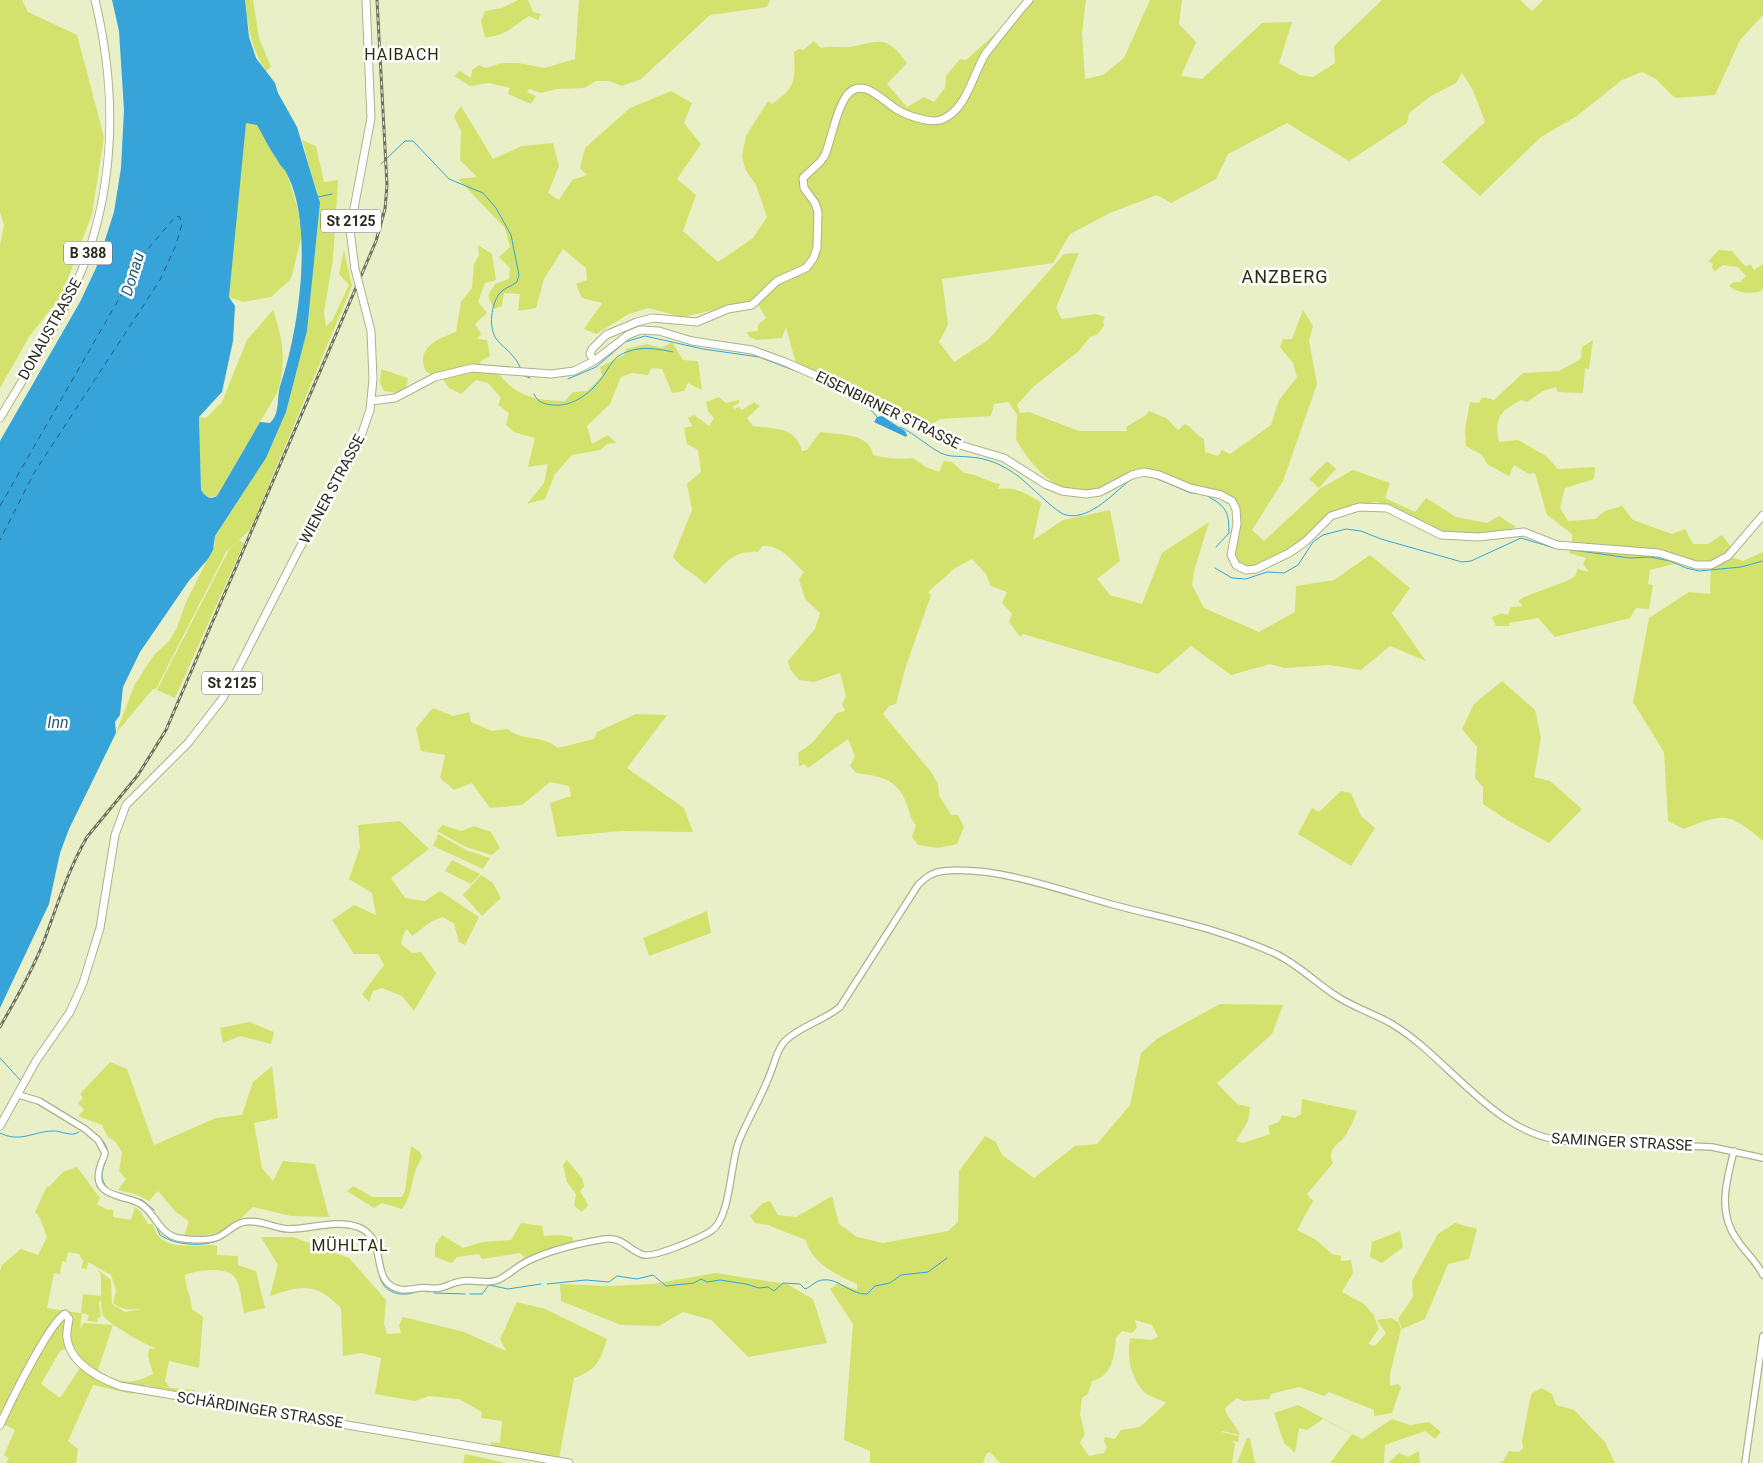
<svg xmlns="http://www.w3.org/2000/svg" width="1763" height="1463" viewBox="0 0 1763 1463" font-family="Roboto,sans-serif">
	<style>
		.green { fill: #d3e16d; fill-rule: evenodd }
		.water { fill: #36a3d9; fill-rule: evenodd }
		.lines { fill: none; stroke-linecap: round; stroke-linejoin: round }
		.stream { stroke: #36a3d9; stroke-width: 1 }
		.ferry { stroke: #265c7a; stroke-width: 1; stroke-dasharray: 6 5; stroke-linecap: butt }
		.minor-casing { stroke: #acb28c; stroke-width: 8 }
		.major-casing { stroke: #acb28c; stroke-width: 9 }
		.minor { stroke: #fff; stroke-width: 5.5 }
		.major { stroke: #fff; stroke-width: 7 }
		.rail-casing { stroke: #6e725a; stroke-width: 3 }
		.rail { stroke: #fff; stroke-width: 1; stroke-dasharray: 4; stroke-linecap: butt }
		.major-bridge-casing { stroke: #acb28c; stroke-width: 9; stroke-linecap: butt }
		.major-bridge { stroke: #fff; stroke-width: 7 }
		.labels { text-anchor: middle; stroke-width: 5; stroke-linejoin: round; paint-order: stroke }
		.shield { fill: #fff; stroke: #696b61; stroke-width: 1 }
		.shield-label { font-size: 14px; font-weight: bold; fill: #292c1d }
		.street-label { font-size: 15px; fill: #292c1d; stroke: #fff }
		.neighbourhood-label { font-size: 16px; letter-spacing: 1px; fill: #2b2e0d; stroke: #fff }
		.water-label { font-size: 16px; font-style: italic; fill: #265c7a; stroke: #fff }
		.quarter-label { font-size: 18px; letter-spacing: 1px; fill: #2b2e0d; stroke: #fff }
	</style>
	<rect width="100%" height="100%" fill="#e9f0c8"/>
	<!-- green -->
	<path class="green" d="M0 0H22L28 12 77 35 104 137 92 214 62 295 29 337 0 388V245L4 225 0 212Z
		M245 0H253L259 38 271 67 266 71C251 49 248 27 245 0Z
		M518 0H528L533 12 541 14 538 20 529 16C521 21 513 28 505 32 500 36 491 36 485 38L481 21 485 11 502 8Z
		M579 0H770L767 7 710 15 641 79 622 86 609 81H596L584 88 557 89 541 93 529 89 527 92 536 96 531 104 508 94 510 88 489 83 470 86 454 76 460 71 471 78 472 70 479 65 486 68 502 63H518L544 68 575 59Z
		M1033 0H1086L1082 33 1085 79 1103 75 1124 58 1150 0H1182L1179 24 1196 42 1181 76 1202 79 1262 23 1292 22 1279 63 1300 75 1313 77 1335 63 1334 46 1382 0H1520L1532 11 1543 0H1763V15L1740 40 1715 95 1675 98 1656 79 1642 72 1622 80 1577 116 1541 137 1480 196 1442 162 1485 122 1473 90 1462 73 1456 83 1431 96 1409 113 1407 123 1349 161 1287 123 1228 154 1216 179 1171 203 1157 195 1110 213 1070 234 1053 263 942 279 948 325 939 342 954 362 988 340 1064 254 1079 253 1056 308 1062 319 1096 314 1105 317 1103 321 1104 326 1097 335 1090 337 1080 350 1033 387 1017 405 1020 413 1029 412 1079 431H1127L1126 427 1146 415 1149 411 1166 418 1178 430 1185 424C1193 428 1195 435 1204 439L1205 452 1218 456 1222 450 1230 454 1271 425 1279 400 1297 377 1293 363 1280 347 1283 339H1292L1303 310 1313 326 1309 341 1317 384 1283 481 1252 530 1264 541 1321 488 1353 470 1390 483 1385 498 1415 512 1426 498 1456 517 1487 523 1499 516 1516 527 1503 533 1482 535 1441 533 1399 509 1376 502 1360 504 1333 511 1300 544 1251 567 1239 563 1235 552V501L1148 470C1133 476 1115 487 1098 490 1058 497 1035 471 1016 440L1017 415 1009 402 994 404 991 416 940 419 928 427 796 364 786 327 782 338 757 340 749 337 747 332 758 331V325L766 318 756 301 682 317 648 308 629 314 596 334 584 329 602 303 582 298 576 284 587 280 586 268 563 249 544 279 536 308 518 311 520 294 504 293 502 306 494 309 488 296 495 284 509 279 510 268 499 257 510 247 505 228 458 179 477 177 460 160 461 131 454 116 461 106 493 159 522 146 553 143 559 166 548 193 559 200 572 180 587 175 580 168 585 148 630 108 671 91 692 103 684 123 701 144 677 179 696 195 683 231 718 262 753 238 767 217 756 185 745 169 742 156 746 136 768 101 772 104C796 87 795 82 794 52L799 49 803 50 814 41 821 48C830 45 840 48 849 47 880 41 886 34 907 63L887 84 907 107 924 97 934 102 945 88 946 76 960 59 966 60Z
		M245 122 257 124 287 174 297 206 302 234 291 279 271 297 243 302 229 297Z
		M302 140 316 146 324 182 338 180 333 259 324 312 326 326 332 321 349 285 339 274 344 250 352 286 250 530 226 552 156 689H153L116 733 135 684 154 655 169 641 177 628 186 602 215 544V536L266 458 286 412 307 331 320 204Z
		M478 245 492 254 496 280 485 283 478 302 487 313 475 324 481 334 477 339 487 340 490 356 481 361 479 368 497 371C515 397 535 400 565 401L573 392 587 391 602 376 600 367 624 355 626 349 647 344 662 348 672 342 683 360 698 361 702 390 688 383 684 391 672 393 662 369 651 368 648 375 632 373 621 377 610 404 587 426 592 444 608 435 616 443 607 444 600 450 572 455 555 474 545 499 527 504 544 483 548 464 528 467 535 438 514 432 506 425 509 413 498 405 501 398 488 383 476 380 461 394 449 388 442 378 426 372C415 348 437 339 456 332L461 302 472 288 474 264 479 255Z
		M1719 250 1732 251 1745 266 1751 265 1754 270 1763 264V289C1755 296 1737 293 1729 286L1734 282H1740L1746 276 1738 267 1723 265 1715 271 1712 268 1713 264 1708 261Z
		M273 310C283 338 287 365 277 393L217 496 207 497 201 490 199 417 206 418 222 402 247 340Z
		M1593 340 1589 369 1585 368 1583 393 1558 392 1556 387 1543 391 1527 402 1521 400C1500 411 1494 418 1499 442L1518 440 1546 456 1558 469 1595 467 1594 479 1565 488 1560 508 1568 521 1595 519 1605 511 1622 506 1633 520 1672 534 1685 529 1693 544H1708L1722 535 1734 551 1729 556 1743 561 1763 552V841C1729 812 1724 813 1684 829L1668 821 1664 752 1633 702 1649 618 1689 592 1710 594 1711 565 1682 562 1650 570 1648 584 1653 585 1649 609 1636 608 1630 618 1555 637 1538 618 1509 623V626H1496L1492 617 1502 613 1508 615 1511 607 1523 606 1518 601 1524 597 1569 580 1576 575 1577 569 1589 572 1583 564 1586 558 1569 553 1572 546V534L1547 515 1535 473 1529 474 1514 465 1509 476 1487 464 1482 455 1466 446 1465 429 1470 402 1479 403 1482 397 1494 400 1523 373 1559 371 1581 359 1582 347Z
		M381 369 408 378 406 388 396 393 384 391 380 383Z
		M719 397 726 403 739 400V403L733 406 734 409 739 407 742 410 754 402 760 406 747 418 753 426C773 429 796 426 802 451L807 450 820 432C837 435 870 432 873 455 885 458 900 460 913 458L926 467 939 472 944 461 952 462 964 473C978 474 987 482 1000 484L998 489C1016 487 1027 493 1041 503L1033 540 1063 520 1110 510 1120 561 1097 579 1110 595 1142 604 1162 553 1209 522 1194 571 1192 585 1204 608 1259 632 1295 612 1296 586 1334 580 1370 555 1410 588 1392 613 1426 661 1390 646 1361 670 1329 665 1285 668 1270 664 1231 675 1191 646 1158 674 1023 634 1020 637 1009 622 1012 614 1002 603 1007 592 991 586 986 574 972 559 955 568 928 592 931 595 906 666 896 704 889 706 883 714 931 772 938 784 939 795 951 815H958L964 827 957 844 938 848 918 845 912 837 916 825C911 820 911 817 909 811 900 780 886 777 856 773L850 766 855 756 848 739 808 768 804 764 799 767 798 753 812 743 837 713 845 711 842 704 846 696 840 673 814 682 799 680 790 669 788 661 815 629 820 613 805 599 799 579 804 572C792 561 780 544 762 546L758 552C730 550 724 566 705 584 694 573 682 569 673 557L692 510 687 484 701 472 698 450 687 444 684 428 692 426 688 418 694 415 709 426 714 418 708 411 706 402Z
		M1327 461 1336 469 1319 488 1309 479Z
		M239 540 244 543 175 698 157 690 220 567 229 550Z
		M1502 681 1535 710 1541 738 1534 777 1550 781 1582 809 1549 843 1507 820 1483 804V787L1475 778 1477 747 1462 729 1474 704Z
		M433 708 453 716 469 712 471 722 492 731 507 729C527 743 539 733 558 748L594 739 597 732 636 714 667 715 627 768 684 808 693 832 621 831 557 837 550 803 571 796 569 786 550 782 522 805 490 808 472 783 454 790 440 778 445 755 421 751 416 728Z
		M1341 791 1351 793 1361 816 1375 828 1351 866 1298 834 1312 808 1319 812Z
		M400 821 429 849 391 878 405 898 425 901 440 891 479 917 465 945 459 942 454 924 443 917 432 921 412 936 407 929 403 935 401 944 412 953 421 952 436 973 414 1011 402 996 382 988 373 991 369 1002 362 994 384 965 378 954H354L332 920 354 905 376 915 372 893 349 879 360 847 358 825Z
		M443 825 461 831 474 826 491 832 500 848 492 855 466 847 437 831Z
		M438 834 466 850 490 858 483 869 433 846Z
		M452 860 480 874 471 884 445 871Z
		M481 875 493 883 501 898 482 916 463 895Z
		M707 911 711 933 649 956 643 938Z
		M1220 1004 1283 1005 1272 1034 1217 1083 1237 1104 1250 1107 1248 1121 1236 1141 1243 1143 1270 1134 1268 1126 1279 1122 1282 1115 1295 1118 1301 1114 1302 1099 1357 1111C1354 1118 1351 1127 1347 1133 1341 1144 1325 1148 1333 1163L1307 1194 1313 1201 1297 1230 1316 1240 1332 1254 1341 1256V1261L1351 1260 1353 1273 1342 1292 1364 1304 1373 1314 1379 1329 1368 1344 1375 1346 1386 1333 1377 1320 1391 1318 1398 1322 1401 1329 1390 1374V1386L1398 1384 1401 1387 1392 1413 1374 1416V1410L1329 1392 1324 1396 1299 1387 1271 1394 1269 1399 1243 1401 1237 1398 1225 1408C1226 1418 1237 1425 1240 1435L1222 1431 1220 1438 1222 1432 1239 1436 1238 1442 1232 1441 1235 1444 1232 1463H1000L990 1452 986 1454 983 1463H870V1451L844 1440 853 1324 830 1289 838 1283 857 1290V1284C837 1275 811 1263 806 1240L768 1225 755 1223 750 1216 763 1203 770 1201 778 1215 796 1217 832 1196 839 1224 857 1237 883 1243 948 1231 958 1222 959 1171 985 1136 996 1142 1002 1155 1034 1178 1075 1146 1097 1144 1130 1105 1141 1053 1158 1038ZM1135 1320 1152 1325 1158 1337 1151 1340 1130 1338C1127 1356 1130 1378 1144 1392 1150 1397 1159 1399 1166 1403L1140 1427 1121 1430 1115 1439 1105 1437 1104 1441 1107 1447 1104 1453 1089 1456 1080 1443 1085 1434 1080 1414 1082 1398 1088 1394 1092 1381C1113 1376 1114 1356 1116 1338L1122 1331 1132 1333 1137 1328Z
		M249 1022 274 1032 271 1044 240 1036 223 1043 220 1028Z
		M110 1062 127 1069 154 1145 216 1118 242 1115 253 1082 272 1066 278 1118 254 1123 262 1168 273 1181 283 1161 315 1164 329 1217 291 1216 253 1207C225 1233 222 1235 184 1236L189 1221 176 1212 158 1191 149 1201 135 1194 118 1190 126 1179 119 1171 122 1153 116 1142 108 1137 102 1125 78 1116 84 1110 78 1103 83 1098 80 1094Z
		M411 1146 420 1152 422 1158C410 1175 414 1193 402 1209L382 1203 374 1208 347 1191 353 1186 373 1197H402L405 1191Z
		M567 1160 582 1178 584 1187 580 1191 588 1205 582 1212 574 1206 576 1194 567 1182 563 1165Z
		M77 1167 100 1198 97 1204 106 1209 113 1210V1217L131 1220 135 1207 140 1211 148 1224H153C159 1252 190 1245 213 1245L217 1246V1255L238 1256V1265L256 1271 265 1308 244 1313C242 1303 241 1291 237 1281 231 1265 198 1270 185 1275 185 1286 191 1297 192 1309L203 1317 199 1368 169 1361 165 1381 170 1388 195 1390V1397L161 1390 147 1385 132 1394 93 1385 68 1441 78 1449 76 1463H6L9 1458 4 1455 15 1430 1 1423 0 1424V1271L2 1265 21 1249 38 1255 47 1237 40 1218 35 1212 47 1186 49 1187 63 1172ZM68 1252 79 1254 83 1261 81 1268 87 1269 88 1262 111 1275 116 1290 113 1303C123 1311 129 1309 141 1309L125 1312 112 1304 111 1280 97 1269 101 1275V1296L83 1294 81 1313 47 1308 54 1273 60 1274 62 1261 66 1262ZM101 1299C101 1305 101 1313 105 1318 112 1325 149 1348 157 1348L149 1349 148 1356 153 1374C130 1386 119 1383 98 1370L113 1325 83 1323 80 1329 82 1313 89 1315 87 1321 98 1322 97 1318 101 1317 99 1303ZM73 1346 84 1362 60 1398 41 1384 60 1351Z
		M521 1223 542 1226 544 1236 560 1235 572 1237 574 1241 525 1258 520 1253 482 1259 479 1254 457 1257 452 1263 435 1257V1245L442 1235 463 1248 482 1242 511 1240Z
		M1455 1223 1477 1229 1469 1259 1448 1264 1425 1319 1402 1329 1398 1319 1413 1297 1412 1281 1438 1234Z
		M1400 1231 1403 1247 1382 1263 1370 1257 1372 1242Z
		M261 1237H293L349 1258 386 1300 384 1324 387 1334 401 1333 399 1325 403 1317 464 1332 506 1351 500 1339 517 1302 545 1309 607 1339C600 1361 597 1370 574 1378L559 1458 491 1448V1442L500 1443 502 1421 481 1418 482 1412 459 1399 429 1396 415 1401 375 1394 381 1358 361 1353 343 1356 341 1308C315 1282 302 1285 270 1296L278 1265Z
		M716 1273 787 1284 813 1299 827 1343 748 1357 711 1320 683 1312 659 1326 621 1325 561 1301 560 1284 609 1286 653 1284Z
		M1542 1388 1552 1394 1556 1405 1574 1410 1605 1442 1615 1463H1498L1503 1461 1509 1451 1519 1452 1523 1448 1522 1441 1530 1399 1532 1393Z
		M1298 1405 1362 1439 1392 1419 1410 1425 1429 1422 1441 1432 1435 1439 1425 1431 1385 1445 1384 1463H1330L1352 1434 1323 1419 1307 1430 1299 1428 1295 1453 1284 1443 1274 1413Z
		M1247 1438H1250L1255 1463H1237Z
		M1419 1451 1420 1463H1388L1399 1453 1408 1457Z
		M465 1454 506 1463H463Z"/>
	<!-- water -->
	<path class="water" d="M112 0H245L249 37 256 58 275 83 278 93 297 127 320 203 307 331 286 412 266 458 215 536 213 550 208 559 188 582 140 652 123 687 120 715 115 722 116 733 69 829 60 853 49 904 0 1008V441L80 302 96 268 114 212 121 168 124 110 119 31ZM246 123 257 125C264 137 270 150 278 161 280 166 285 169 287 174 314 226 299 330 281 383 276 396 281 413 270 423L260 422 217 496C209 500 206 497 201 490L199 417 222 392 233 341 235 306 229 297Z
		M882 416 905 431 907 435 906 437 874 422 877 417Z"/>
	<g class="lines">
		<!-- stream -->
		<path class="stream" d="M381 164 405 141H413L449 179 483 193 496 208 511 235 519 275 517 282C512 286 504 288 500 293 491 303 488 329 497 340 506 350 515 355 520 367
			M318 197 332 194
			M522 375 530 378
			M568 379 596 367 625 342 645 336 703 349 759 357 809 376
			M534 394C538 403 544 404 553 405 574 407 592 392 604 375 608 369 611 362 617 357 635 345 654 348 673 352
			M861 399 878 418
			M900 427C915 433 932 451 946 455 953 457 962 456 969 457 988 458 1003 465 1018 476 1029 484 1056 513 1066 515 1091 521 1116 490 1134 477
			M1153 477 1191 493H1198
			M1204 494C1225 506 1229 509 1229 533L1216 547
			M1215 568 1232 578 1246 579 1267 572 1284 573 1298 565 1313 542 1323 535 1346 529 1361 531 1381 539 1462 562 1471 561 1521 538 1551 547 1630 558 1650 557 1670 561 1686 568 1699 571 1741 567 1763 561
			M0 1058 21 1081
			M90 1130C128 1155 89 1165 107 1188
			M0 1133C20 1143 32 1132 52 1131 61 1130 71 1138 79 1132
			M124 1195 142 1200 154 1210
			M256 1225 283 1231
			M342 1227 349 1228
			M157 1228 160 1235C176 1246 212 1249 226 1235
			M317 1229 336 1227
			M380 1278C385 1295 406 1298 420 1290
			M547 1284 586 1280 609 1282 617 1276 637 1279 653 1275 666 1286 694 1283 701 1279 707 1282 720 1280 746 1284 759 1288 768 1287 774 1291 783 1283 800 1284 805 1289C811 1287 815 1281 822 1280 838 1277 850 1295 867 1294L875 1286 890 1283 901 1275 928 1272 947 1258
			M424 1290 428 1292
			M434 1293 465 1294
			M470 1294H482L489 1285 508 1289 541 1284"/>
		<!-- ferry -->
		<path class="ferry" d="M0 506 147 250 176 216 180 217 182 224 176 245 160 280 34 473 0 540"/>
		<!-- minor casing -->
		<g class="minor-casing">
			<path id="minor" d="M19 1095 39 1101 85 1129 98 1140 105 1153C104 1158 101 1162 100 1167 91 1196 121 1195 137 1202 155 1210 157 1233 178 1238 189 1240 207 1241 218 1237 227 1233 234 1224 244 1222 259 1219 274 1228 288 1229 311 1229 337 1219 358 1227 390 1239 368 1282 399 1289 406 1291 413 1289 419 1288 426 1287 432 1289 439 1288 446 1287 452 1283 458 1282 471 1278 485 1285 498 1280 509 1275 517 1266 528 1261 551 1250 580 1243 605 1239 622 1237 627 1248 641 1254 651 1260 700 1238 711 1231 731 1218 730 1163 739 1141 750 1114 765 1092 774 1063 777 1055 779 1047 785 1041 800 1026 823 1021 840 1007L918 885C926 877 933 872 944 871 998 866 1063 891 1114 905 1171 920 1221 929 1276 954 1299 965 1317 984 1338 997 1355 1008 1375 1014 1392 1024 1449 1058 1494 1135 1565 1141L1712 1147 1763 1158
				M1734 1151C1726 1182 1717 1213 1738 1241 1746 1253 1757 1262 1763 1275
				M1745 1463 1763 1336"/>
		</g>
		<!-- major casing -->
		<g class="major-casing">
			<path id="major" d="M355 269 350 230 371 118 366 0
				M594 361 590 354 592 349 606 335 637 322 653 318 697 322 728 309 752 305 777 281 806 268 813 259 817 248 818 212 815 203 804 188 803 178 820 162 825 155C832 137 835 114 845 98 860 74 882 100 896 109 906 115 932 125 943 119 967 109 973 73 986 53 1000 35 1014 17 1029 0
				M371 401 395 398 435 377 472 368 551 374 574 371 594 361 628 335 640 330 659 331 692 341 752 350 785 362 867 398 960 445 1004 458 1045 484 1062 491 1086 494 1100 492 1132 475 1144 472 1159 475 1190 488 1221 495 1232 501 1236 509 1237 524 1231 555 1236 565 1246 570 1256 569 1289 553 1305 542 1331 516 1359 507 1387 508 1441 535 1478 537 1524 532 1557 545 1659 553 1696 565H1711L1728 556 1763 515
				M0 418C28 370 60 323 81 272 116 185 117 91 95 0
				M0 1126 36 1061 70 1012 83 983 100 928 115 835 126 805 188 743 223 698 297 553 361 436 370 410 373 379 371 331 360 288
				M0 1425C9 1405 49 1323 65 1314L69 1319C68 1325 66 1332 67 1338 70 1364 99 1378 120 1386L569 1463"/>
		</g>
		<!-- minor -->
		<use href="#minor" class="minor"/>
		<!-- major -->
		<use href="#major" class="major"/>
		<!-- rail casing -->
		<g class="rail-casing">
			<path id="rail" d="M0 1027C16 999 32 971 44 941 57 906 68 870 87 837L138 775 166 730 376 241 385 209 387 185 377 0"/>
		</g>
		<!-- rail -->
		<use href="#rail" class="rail"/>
		<!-- major-bridge casing -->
		<g class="major-bridge-casing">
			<path id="major-bridge" d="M355 269 360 288"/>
		</g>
		<!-- major-bridge -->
		<use href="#major-bridge" class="major-bridge"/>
	</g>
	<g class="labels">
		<!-- shield labels -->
		<g class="shield">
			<rect x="321" y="209.5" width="60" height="23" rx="4"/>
			<rect x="64" y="241.5" width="48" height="23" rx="4"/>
			<rect x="202" y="671.5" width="60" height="23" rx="4"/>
		</g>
		<g class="shield-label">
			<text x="351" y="226">St 2125</text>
			<text x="88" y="258">B 388</text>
			<text x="232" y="688">St 2125</text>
		</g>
		<!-- street labels -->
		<g class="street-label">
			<text transform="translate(50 329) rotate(-61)" y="5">DONAUSTRASSE</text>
			<text transform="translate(888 410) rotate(26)" y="5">EISENBIRNER STRASSE</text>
			<text transform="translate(332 489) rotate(-62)" y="5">WIENER STRASSE</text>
			<text transform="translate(1622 1142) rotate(3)" y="5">SAMINGER STRASSE</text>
			<text transform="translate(260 1410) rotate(9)" y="5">SCHÄRDINGER STRASSE</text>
		</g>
		<!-- neighbourhood labels -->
		<g class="neighbourhood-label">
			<text x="402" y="60">HAIBACH</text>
			<text x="350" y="1251">MÜHLTAL</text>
		</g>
		<!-- water labels -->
		<g class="water-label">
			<text transform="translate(132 274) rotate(-73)" y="6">Donau</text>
			<text x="58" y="728">Inn</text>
		</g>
		<!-- quarter labels -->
		<g class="quarter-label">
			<text x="1285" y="283">ANZBERG</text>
		</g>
	</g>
</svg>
